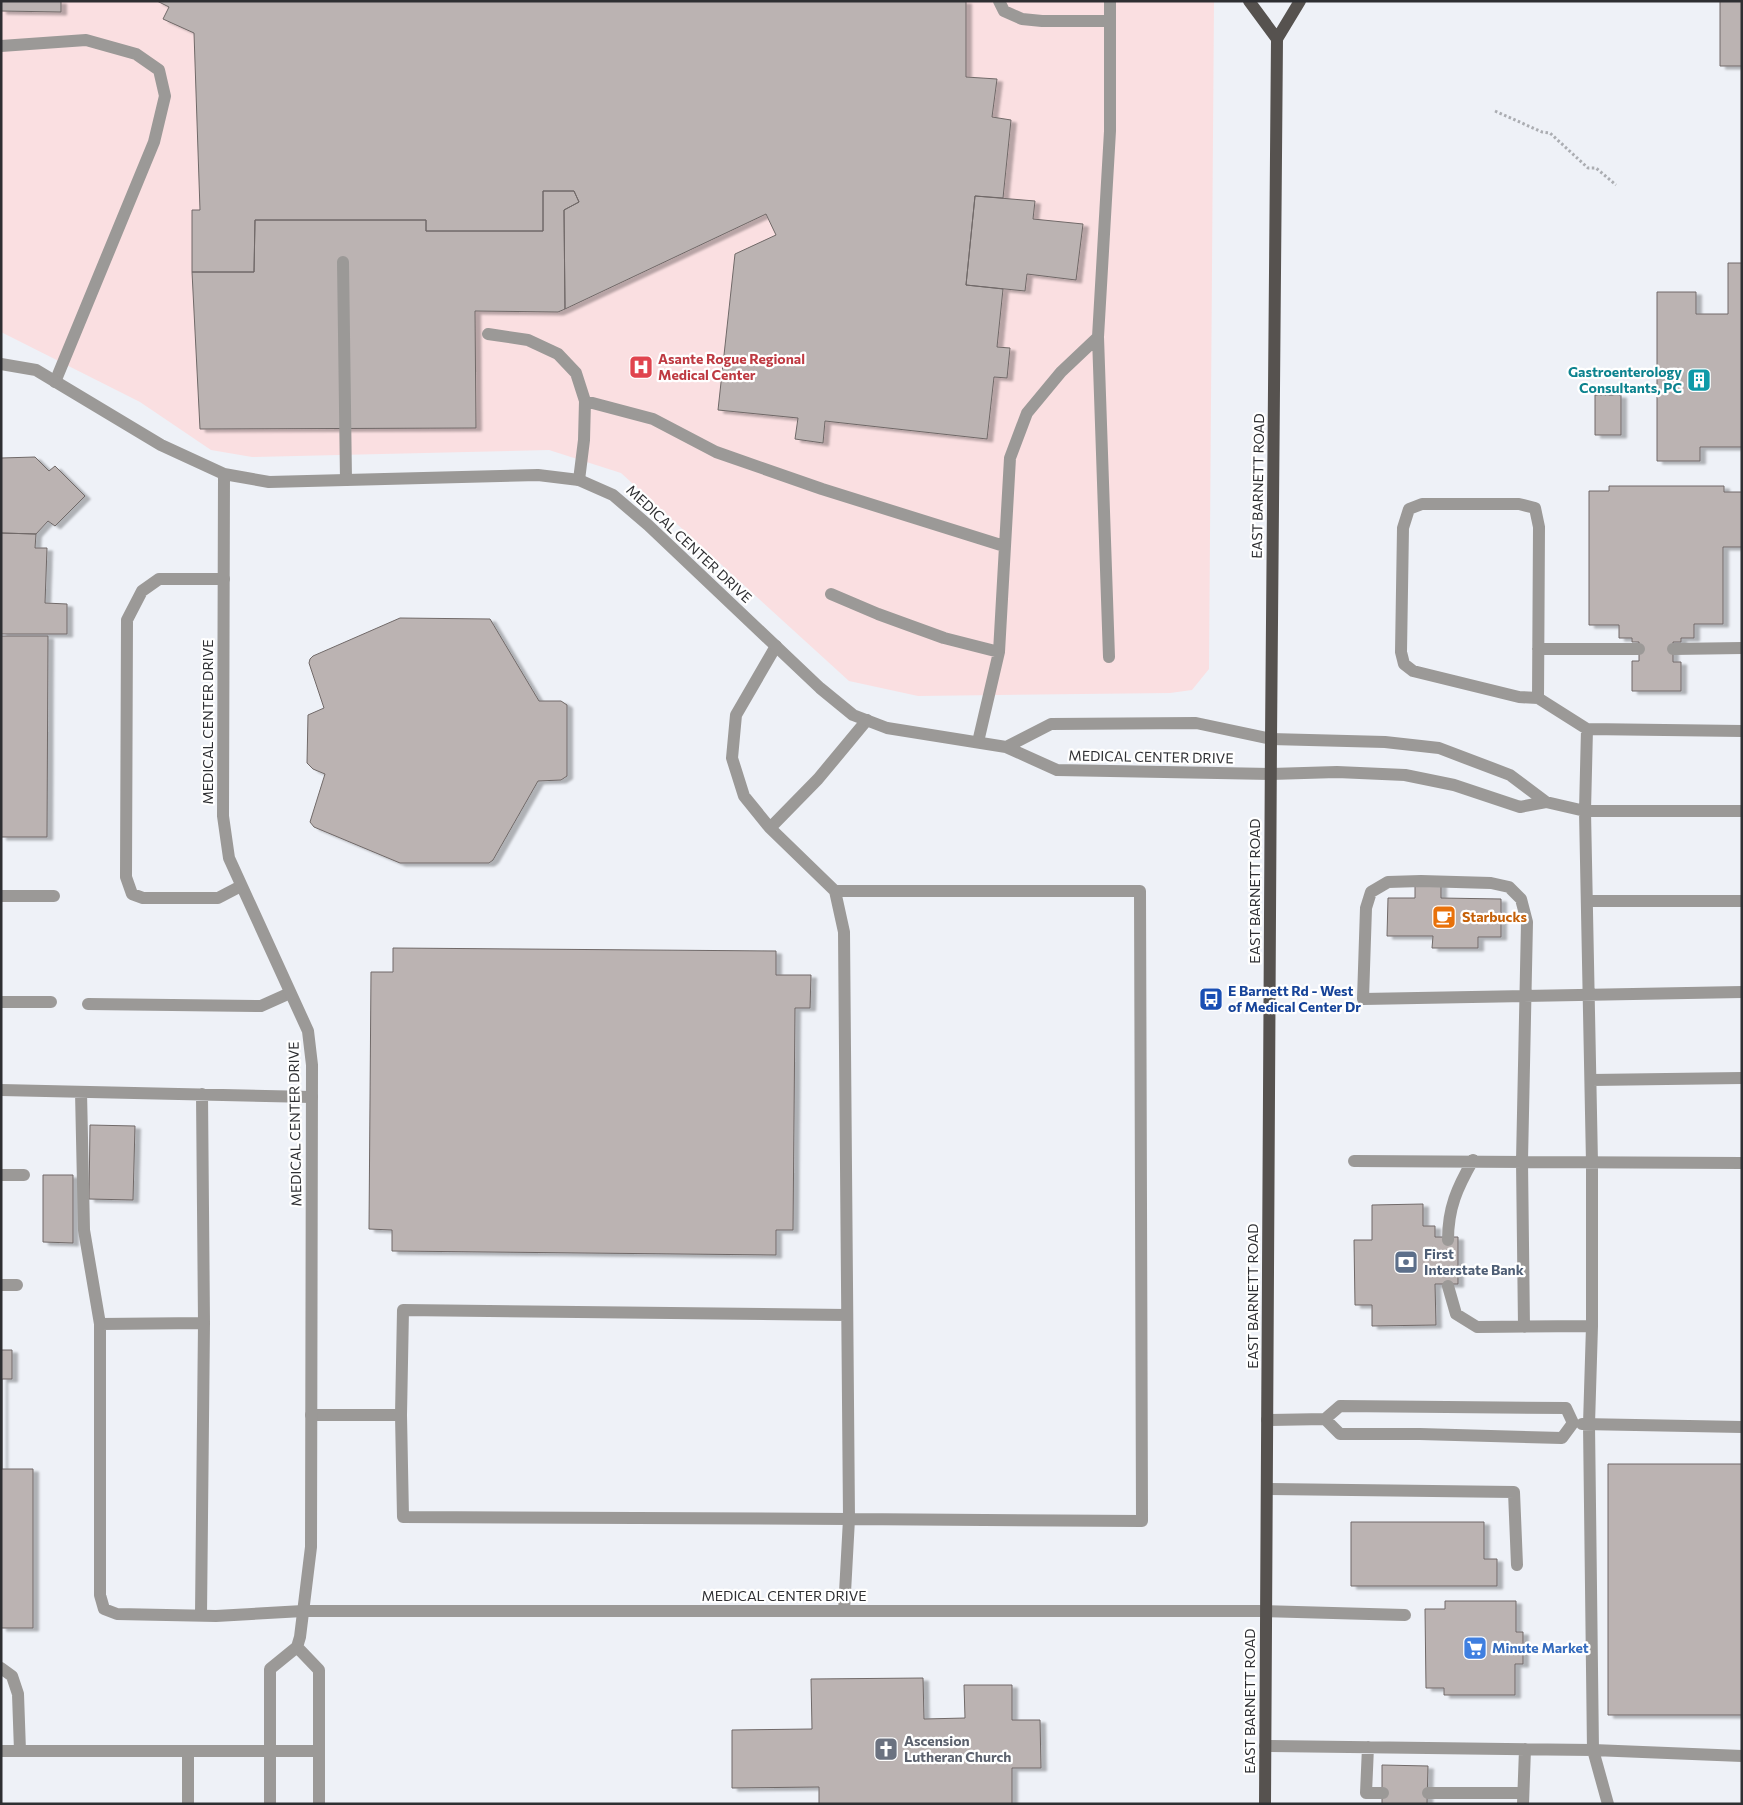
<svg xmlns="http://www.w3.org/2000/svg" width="1743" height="1805" viewBox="0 0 1743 1805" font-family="Commissioner,sans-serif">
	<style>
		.medical { fill: #fadfe1 }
		.building { fill: #bbb3b2; stroke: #706968; filter: url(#shadow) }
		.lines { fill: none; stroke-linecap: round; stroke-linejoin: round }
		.path { stroke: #abadb2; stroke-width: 3; stroke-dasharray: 2.5 2.5; stroke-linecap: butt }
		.service { stroke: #9b9997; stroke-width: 12 }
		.minor { stroke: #9b9997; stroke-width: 12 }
		.primary { stroke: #56524f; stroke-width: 12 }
		.labels { text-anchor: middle; stroke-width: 4.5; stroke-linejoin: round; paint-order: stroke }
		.health-label { font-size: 14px; font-weight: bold; fill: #be3a42; stroke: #fff; text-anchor: start }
		.culture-label { font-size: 14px; font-weight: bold; fill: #0d838f; stroke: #fff; text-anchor: end }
		.street-label { font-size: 14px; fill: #2e2f32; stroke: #fff }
		.food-label { font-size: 14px; font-weight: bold; fill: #c56008; stroke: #fff; text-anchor: start }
		.transit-label { font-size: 14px; font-weight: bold; fill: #164399; stroke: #fff; text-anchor: start }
		.service-label { font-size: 14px; font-weight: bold; fill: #4e5e75; stroke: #fff; text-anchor: start }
		.shop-label { font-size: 14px; font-weight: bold; fill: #366cbe; stroke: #fff; text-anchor: start }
		.worship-label { font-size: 14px; font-weight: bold; fill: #5b616d; stroke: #fff; text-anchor: start }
	</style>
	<defs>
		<filter id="shadow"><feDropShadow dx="5.5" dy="3" stdDeviation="1" flood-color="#0004"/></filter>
	</defs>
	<rect width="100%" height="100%" fill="#eef1f7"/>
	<!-- medical -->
	<path class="medical" d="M1 1H1214L1209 669 1192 690 1170 693 918 696 849 681 621 473 549 450 252 457 211 450 140 402 1 332Z"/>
	<!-- building -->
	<path class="building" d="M1 1H61V12L1 11Z
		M157 1H966V77L997 79 992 117 1011 120 1003 198 975 196 966 285 1003 289 997 347 1010 348 1007 378 994 377 987 439 825 421 823 443 795 439 798 418 718 410 735 254 776 235 766 214 565 309 564 210 579 202 574 191H543V231H426V220H255L254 272H192V210H200L194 33 163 19 169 7Z
		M1720 1H1742V66H1720Z
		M543 191H574L579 202 564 210 565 309 558 312 475 311 476 428 200 429 192 272H254L255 220H426V231H543Z
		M975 196 1035 201 1033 219 1083 224 1076 280 1027 274 1025 291 966 285Z
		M1728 263H1742V447H1700V461H1657V292H1696V314H1728Z
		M1595 395H1621V435H1595Z
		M35 457 49 471 55 466 85 496 55 526 48 521 36 534 1 533V458Z
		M1609 486H1724V492H1742V547H1723V624H1694V638H1681V642H1673V662H1681V691H1632V661H1639V642H1632V638H1619V625H1589V491H1609Z
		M1 533 36 534 35 548H47L45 603 67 604V634H1Z
		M400 618 490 619 539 701H561L567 705V776L561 780 538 781 493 860 489 863H400L314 827 310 822 325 774 313 769 307 763 308 715 324 708 309 663 310 659 313 656Z
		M1 636H48L47 837H1Z
		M1415 883H1441V898L1501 899V937H1478V948H1432L1433 936H1387L1388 898H1415Z
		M393 948 776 951V975H811L810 1008H795L793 1230H776V1255L392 1251V1230L369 1229 371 972H393Z
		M90 1125 135 1126 133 1200 89 1199Z
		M43 1175H73V1243L43 1242Z
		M1423 1204V1226H1435V1237H1458V1284H1435L1436 1325 1372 1326V1305H1355L1354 1240H1372V1205Z
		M1 1350H12V1379H2V1469H33V1628H1Z
		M1608 1464H1742V1715H1608Z
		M1351 1522H1484V1559H1497V1586H1351Z
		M1445 1601H1516V1632H1523V1664H1515V1695H1444V1688H1426L1425 1609H1445Z
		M923 1678 924 1719 965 1718 964 1685H1012V1720H1040L1041 1768H1012V1804H819V1787L732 1788V1730L812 1729 811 1679Z
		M1382 1765 1428 1766 1427 1804H1382Z"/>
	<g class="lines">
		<!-- path -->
		<path class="path" d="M1495 111 1542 132 1550 133 1588 168H1596L1616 185"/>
		<!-- service -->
		<path class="service" d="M999 1 1004 11 1022 19 1042 21H1110
			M1 46 86 40 136 54 159 70 165 96 154 142 55 382
			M343 262 346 480
			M488 334 528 340 558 354 576 373 585 401 584 440 579 480
			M1098 337 1109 657
			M585 401 653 419 716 452 822 489 1004 546
			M224 579H159L142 591 127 620 126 877 132 894 143 898H218L241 886
			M831 594 878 614 944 638 999 652
			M776 646 736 715 732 758 744 796 770 828 835 891 844 932 849 1519 844 1611
			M1538 649H1639
			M1673 649 1742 648
			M1538 698 1519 697 1413 671 1404 664 1401 652 1403 528 1409 509 1422 504H1519L1535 508 1539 527 1538 698 1587 729 1585 811 1592 1163V1326L1589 1424 1593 1750 1608 1804
			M1587 729 1742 731
			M1271 739 1385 742 1439 748 1510 775 1546 802 1585 811H1742
			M978 742 999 652 1010 458 1027 413 1061 372 1098 337 1110 131V1
			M1271 774 1337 772 1405 775 1454 785 1520 807 1546 802
			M770 828 818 779 867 720
			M835 891H1140L1142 1521 849 1519 403 1517 401 1415 403 1310 847 1315
			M1 896H54
			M1587 901H1742
			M1 1002H51
			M88 1004 261 1006 290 993
			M1591 1080 1742 1078
			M1 1090 312 1097
			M81 1092 84 1230 100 1324
			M202 1094 204 1323
			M1354 1161 1742 1163
			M1 1175H24
			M1448 1240C1448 1208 1457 1188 1473 1160
			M1 1285H17
			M1448 1286 1456 1314 1477 1327 1592 1326
			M1524 1327 1522 1161 1527 922 1521 899 1509 887 1491 883 1421 881 1388 882 1371 892 1366 908 1363 999C1489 997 1615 995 1742 992
			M311 1415H401
			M1325 1419 1340 1434H1420L1562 1438 1573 1423
			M1267 1420 1325 1419 1340 1406 1566 1408 1573 1423
			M1582 1424 1742 1427
			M1267 1489 1514 1492 1517 1565
			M1265 1611 1405 1615
			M201 1615 204 1323 100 1324V1595L104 1609 117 1614 216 1616 303 1611
			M1 1668 12 1676 18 1694 20 1751
			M1265 1746 1593 1750 1742 1756
			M1368 1747 1366 1793H1383
			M1 1751H188V1804
			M188 1751H319
			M1428 1793H1523
			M1523 1804 1525 1749"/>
		<!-- minor -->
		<path class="minor" d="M1 364 36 370 161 445 224 474 269 482 538 475 579 480 613 495 648 525 820 688 853 715 887 728 1006 747 1057 770 1271 774
			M224 474 223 816 229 858 308 1031 312 1065 311 1547 300 1637 297 1647 270 1669V1804
			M1006 747 1051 724 1196 723 1271 739
			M303 1611H1265
			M297 1647 319 1670V1804"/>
		<!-- primary -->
		<path class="primary" d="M1249 1 1277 39
			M1265 1804 1271 739 1277 39 1300 1"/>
	</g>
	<!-- icons -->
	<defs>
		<g id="hospital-square" transform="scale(1.25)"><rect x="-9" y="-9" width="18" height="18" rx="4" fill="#e0444e" stroke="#fff"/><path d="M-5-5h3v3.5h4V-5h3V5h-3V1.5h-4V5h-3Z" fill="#fff"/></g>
		<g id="building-square" transform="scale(1.25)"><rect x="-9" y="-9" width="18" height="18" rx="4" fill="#0f9aa8" stroke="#fff"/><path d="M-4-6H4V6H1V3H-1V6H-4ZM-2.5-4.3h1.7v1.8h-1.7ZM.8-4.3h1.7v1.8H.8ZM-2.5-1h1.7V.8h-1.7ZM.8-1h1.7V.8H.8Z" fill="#fff"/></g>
		<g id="cafe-square" transform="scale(1.25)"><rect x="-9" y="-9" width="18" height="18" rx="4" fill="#e8710a" stroke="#fff"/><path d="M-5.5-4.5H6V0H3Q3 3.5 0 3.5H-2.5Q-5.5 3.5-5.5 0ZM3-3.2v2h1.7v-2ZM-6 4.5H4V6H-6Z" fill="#fff"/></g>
		<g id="bus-square" transform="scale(1.25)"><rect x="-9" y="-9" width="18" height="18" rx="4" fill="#1a4fb4" stroke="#fff"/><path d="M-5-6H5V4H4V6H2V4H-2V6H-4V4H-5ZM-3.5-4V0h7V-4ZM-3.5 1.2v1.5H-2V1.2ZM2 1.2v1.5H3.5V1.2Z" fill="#fff"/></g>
		<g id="bank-square" transform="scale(1.25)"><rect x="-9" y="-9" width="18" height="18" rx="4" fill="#5c6f8a" stroke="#fff"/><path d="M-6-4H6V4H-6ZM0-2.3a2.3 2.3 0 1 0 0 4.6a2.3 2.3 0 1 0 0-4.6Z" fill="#fff"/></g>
		<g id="supermarket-square" transform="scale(1.25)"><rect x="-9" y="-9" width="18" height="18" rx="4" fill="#3f7fe0" stroke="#fff"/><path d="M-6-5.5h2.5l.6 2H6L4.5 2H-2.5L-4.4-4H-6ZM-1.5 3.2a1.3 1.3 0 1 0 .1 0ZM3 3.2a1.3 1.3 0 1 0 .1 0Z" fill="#fff"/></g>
		<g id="church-square" transform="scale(1.25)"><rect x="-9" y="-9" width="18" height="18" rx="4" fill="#6b7280" stroke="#fff"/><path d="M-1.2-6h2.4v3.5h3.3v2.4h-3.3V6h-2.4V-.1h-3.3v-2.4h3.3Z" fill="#fff"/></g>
	</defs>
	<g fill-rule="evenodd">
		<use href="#hospital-square" x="641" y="367"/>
		<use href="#building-square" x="1699" y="380"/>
		<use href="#cafe-square" x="1444" y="917"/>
		<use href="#bus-square" x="1211" y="999"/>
		<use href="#bank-square" x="1406" y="1262"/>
		<use href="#supermarket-square" x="1475" y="1648"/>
		<use href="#church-square" x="886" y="1749"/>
	</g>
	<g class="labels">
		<!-- health labels -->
		<g class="health-label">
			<text x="658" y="364">Asante Rogue Regional<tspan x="658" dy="16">Medical Center</tspan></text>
		</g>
		<!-- culture labels -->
		<g class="culture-label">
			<text x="1682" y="377">Gastroenterology<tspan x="1682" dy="16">Consultants, PC</tspan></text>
		</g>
		<!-- street labels -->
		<g class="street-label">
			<text transform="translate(1258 486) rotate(-89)" y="5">EAST BARNETT ROAD</text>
			<text transform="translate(689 544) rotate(43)" y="5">MEDICAL CENTER DRIVE</text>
			<text transform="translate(208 722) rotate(-90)" y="5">MEDICAL CENTER DRIVE</text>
			<text transform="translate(1151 757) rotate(1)" y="5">MEDICAL CENTER DRIVE</text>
			<text transform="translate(1255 891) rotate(-90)" y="5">EAST BARNETT ROAD</text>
			<text transform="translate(295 1124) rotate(-91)" y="5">MEDICAL CENTER DRIVE</text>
			<text transform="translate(1253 1296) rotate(-90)" y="5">EAST BARNETT ROAD</text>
			<text x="784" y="1601">MEDICAL CENTER DRIVE</text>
			<text transform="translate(1250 1701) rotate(-90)" y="5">EAST BARNETT ROAD</text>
		</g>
		<!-- food labels -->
		<g class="food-label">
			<text x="1462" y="922">Starbucks</text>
		</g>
		<!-- transit labels -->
		<g class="transit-label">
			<text x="1228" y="996">E Barnett Rd - West<tspan x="1228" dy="16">of Medical Center Dr</tspan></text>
		</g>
		<!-- service labels -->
		<g class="service-label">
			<text x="1424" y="1259">First<tspan x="1424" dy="16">Interstate Bank</tspan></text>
		</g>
		<!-- shop labels -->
		<g class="shop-label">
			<text x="1492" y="1653">Minute Market</text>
		</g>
		<!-- worship labels -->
		<g class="worship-label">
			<text x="904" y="1746">Ascension<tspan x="904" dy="16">Lutheran Church</tspan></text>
		</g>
	</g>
	<!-- border -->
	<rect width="1743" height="1805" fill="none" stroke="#2e2f32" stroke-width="5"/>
</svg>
